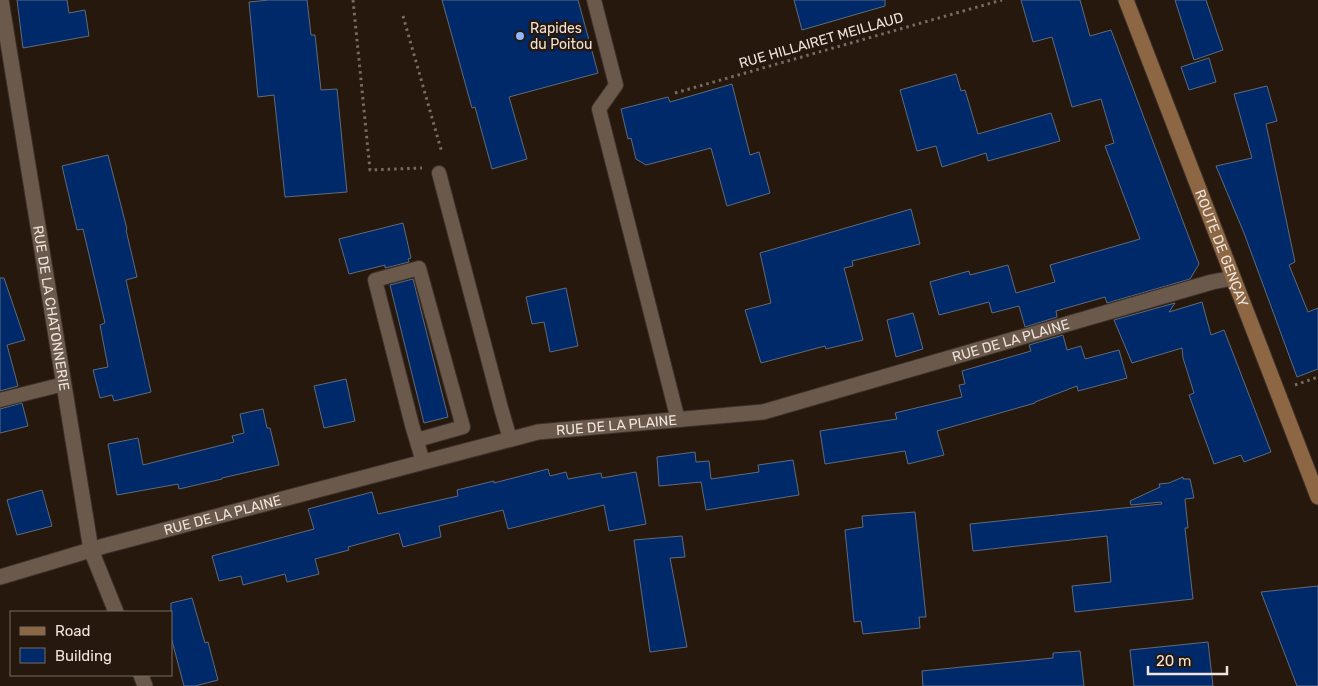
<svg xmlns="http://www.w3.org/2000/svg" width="1318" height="686" viewBox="0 0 1318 686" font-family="Rubik,sans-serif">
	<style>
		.building { fill: #00296a; stroke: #5f6b7c }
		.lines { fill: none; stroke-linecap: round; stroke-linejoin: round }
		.service-casing { stroke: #3c312c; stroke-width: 16 }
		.minor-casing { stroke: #3c312c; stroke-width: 17 }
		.secondary-casing { stroke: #3c312c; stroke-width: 17 }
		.path { stroke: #786b61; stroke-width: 3; stroke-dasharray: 2.5 4; stroke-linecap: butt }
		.service { stroke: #6b5a4c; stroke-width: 14 }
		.minor { stroke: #6b5a4c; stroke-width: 15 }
		.secondary { stroke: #8d6744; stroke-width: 15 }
		.poi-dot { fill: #8eb9fd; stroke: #27180d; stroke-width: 2 }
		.labels { text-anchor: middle; stroke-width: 5; stroke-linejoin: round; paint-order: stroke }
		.poi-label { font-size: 14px; fill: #eee4dc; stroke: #27180d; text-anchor: start }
		.street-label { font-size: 14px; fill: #eee4dc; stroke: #27180d }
	</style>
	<rect width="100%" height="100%" fill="#27180d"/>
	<!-- building -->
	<path class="building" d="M17 0H67L69 13 85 10 89 36 23 48Z
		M269 0H307L311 35H315L321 90 337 89 347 192 285 197 274 95 258 97 249 2Z
		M442 0H578L598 73 509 97 527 159 492 169 475 107 472 108Z
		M794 0H885V6L802 30Z
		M1021 0H1080L1090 36 1111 30 1199 264 1190 279 1107 303 1105 297 1056 311 1057 317 1025 327 1019 306 992 313 989 302 939 315 930 282 969 271 970 275 1008 265 1016 293 1055 282 1050 265 1140 239 1105 146 1114 143 1101 99 1072 107 1052 37 1033 42Z
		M1175 0H1206L1223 50 1194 60Z
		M1209 58 1216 82 1189 90 1181 67Z
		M956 74 961 91 965 90 978 134 1051 113 1060 141 988 161 986 153 942 167 936 146 917 151 900 90Z
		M732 84 750 155 759 152 770 193 727 206 711 148 646 165 636 159 631 138 628 139 621 109 668 97 670 102Z
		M1267 86 1277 121 1266 124 1295 262 1289 265 1308 312 1318 308V369L1297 377 1244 233 1216 166 1252 158 1234 94Z
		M108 155 127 229 126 230 137 277 126 280 151 392 114 401 112 395 100 398 93 370 108 367 100 325 105 323 83 229 77 230 62 166Z
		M911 209 920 244 852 261 853 266 844 268 863 340 826 349 825 346 761 363 745 310 771 303 760 253Z
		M403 223 411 258 408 259 409 262 385 268V265L349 274 339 239Z
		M0 278H4L25 340 7 345 18 386 0 391Z
		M413 279 448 417 424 423 390 285Z
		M566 288 578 346 550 352 544 322 532 324 526 297Z
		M1202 302 1211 335 1224 330 1271 452 1244 462 1241 455 1214 464 1189 395 1194 393 1183 358 1182 348 1132 363 1114 320 1175 303 1169 312Z
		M913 313 923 349 896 357 887 320Z
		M1063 335 1067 350 1081 346 1085 359 1119 350 1127 378 1078 391 1077 386 1035 402V403L937 431 944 455 908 464 905 451 825 464 820 431 897 419 895 413 962 397 959 385 965 384 962 371 1031 351 1029 345Z
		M346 379 355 421 324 428 314 386Z
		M22 403 28 426 0 433V409Z
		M263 409 267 428H270L279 465 222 478V479L179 489 178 484 117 495 108 444 138 438 143 465 234 442 232 436 244 433 240 414Z
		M695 452 696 462 709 461 711 479 759 472 758 465 793 460 799 495 706 510 701 482 659 486 657 457Z
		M548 469 550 476 566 472 568 479 601 473 602 478 636 472 646 524 609 531 604 505 508 529 503 510 439 526 441 537 403 547 399 533 348 547 349 550 315 559 319 574 287 582 285 574 243 585 241 576 219 581 212 556 314 529 308 509 372 492 378 514 458 496 457 490 494 481V483Z
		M1183 477V479H1190L1194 498 1185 499 1188 528H1185L1193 599 1075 612 1072 586 1111 582 1107 536 973 551 970 524 1162 504 1161 502 1131 505 1130 501 1160 487 1159 484 1169 483Z
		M42 490 52 526 17 535 7 500Z
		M915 512 926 617H919L920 628 863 634 861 621 854 622 845 530 863 527 862 516Z
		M682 536 685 557 670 558 687 647 650 652 634 540Z
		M1318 586V686H1297L1261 592Z
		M192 598 205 643 208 642 218 680 195 686H184L171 637V603Z
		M1208 642 1213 686H1134L1130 650Z
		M1080 651 1084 686H923L922 671 1053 658V653Z"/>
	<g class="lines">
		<!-- service casing -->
		<g class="service-casing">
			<path id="service" d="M594 0 616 85 599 109 678 420
				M439 173 501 408 510 439
				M0 400 64 384
				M417 440 463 427 419 268 375 280 412 425 423 462"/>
		</g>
		<!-- minor casing -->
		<g class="minor-casing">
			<g id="minor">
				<path id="s1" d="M1 0 91 550 116 612"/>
				<path id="s2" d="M0 577 104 546 538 432 763 412 1212 282 1233 278"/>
				<path d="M141 675 145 686"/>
			</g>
		</g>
		<!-- secondary casing -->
		<g class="secondary-casing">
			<g id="secondary">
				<path id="s3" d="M1126 0 1318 497"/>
			</g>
		</g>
		<!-- path -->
		<path class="path" d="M353 0 370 170 422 168
			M403 16 442 153
			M675 93 1002 0
			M1295 385 1318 377"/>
		<!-- service -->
		<use href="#service" class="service"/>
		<!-- minor -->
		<use href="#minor" class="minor"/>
		<!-- secondary -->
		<use href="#secondary" class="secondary"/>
	</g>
	<!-- markers -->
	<circle class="poi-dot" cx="520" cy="36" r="5"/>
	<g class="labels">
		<!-- poi labels -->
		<g class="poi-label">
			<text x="530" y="33">Rapides<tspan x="530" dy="16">du Poitou</tspan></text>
		</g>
		<!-- street labels -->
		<g class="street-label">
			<text transform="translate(821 40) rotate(-16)" y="5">RUE HILLAIRET MEILLAUD</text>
			<text dy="5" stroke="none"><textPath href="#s3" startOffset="266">ROUTE DE GENÇAY</textPath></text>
			<text dy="5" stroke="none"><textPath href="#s1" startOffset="312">RUE DE LA CHATONNERIE</textPath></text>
			<text dy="5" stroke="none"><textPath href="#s2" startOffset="1041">RUE DE LA PLAINE</textPath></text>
			<text dy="5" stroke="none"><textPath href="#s2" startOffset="636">RUE DE LA PLAINE</textPath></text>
			<text dy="5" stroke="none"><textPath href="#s2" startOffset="231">RUE DE LA PLAINE</textPath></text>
		</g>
	</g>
	<!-- legend -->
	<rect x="10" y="611" width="162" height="65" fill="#27180d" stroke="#776a60"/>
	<rect x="20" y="627" width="25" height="8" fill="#8d6744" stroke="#776a60"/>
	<text x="55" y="636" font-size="15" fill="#eee4dc">Road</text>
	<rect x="20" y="648" width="25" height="15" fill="#00296a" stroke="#776a60"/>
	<text x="55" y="661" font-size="15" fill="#eee4dc">Building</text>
	<!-- scale -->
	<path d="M1148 666v8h79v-8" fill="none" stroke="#eee4dc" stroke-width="2.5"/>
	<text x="1156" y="666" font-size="15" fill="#eee4dc" stroke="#27180d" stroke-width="4" paint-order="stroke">20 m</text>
</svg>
